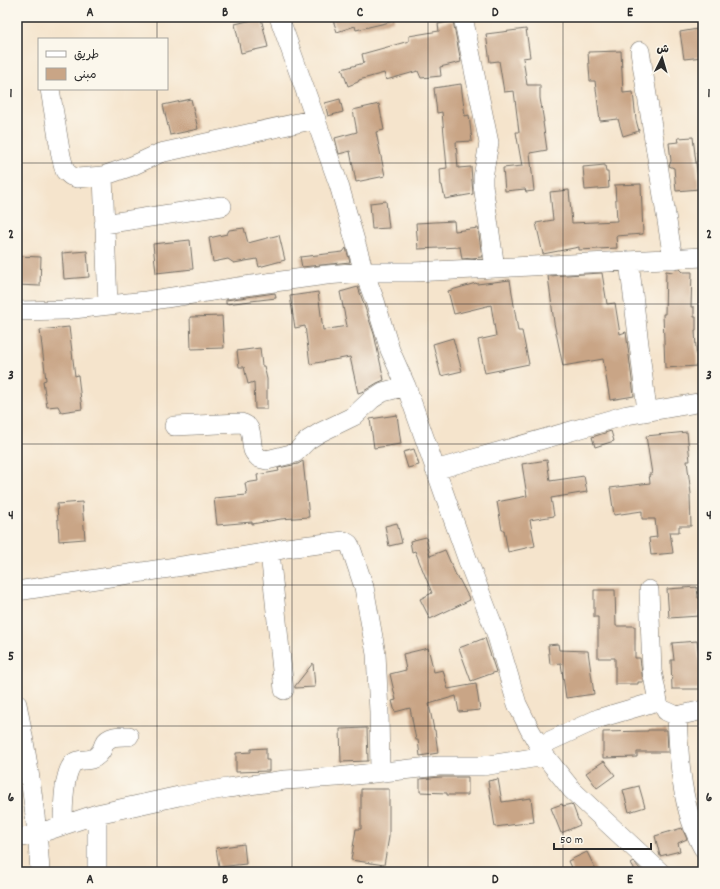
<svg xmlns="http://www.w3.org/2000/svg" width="720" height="889" viewBox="0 0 720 889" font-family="Dekko,'Playpen Sans Arabic',sans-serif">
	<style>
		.building { fill: #c9a586 }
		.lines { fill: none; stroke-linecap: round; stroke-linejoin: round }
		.minor-casing { stroke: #726c63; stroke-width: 20 }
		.minor { stroke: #fff; stroke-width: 19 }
		.grid { fill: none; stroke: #2b2b2b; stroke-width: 1; stroke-opacity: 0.55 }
		.neatline { fill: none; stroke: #2b2b2b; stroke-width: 1.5 }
		.grid-label { font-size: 13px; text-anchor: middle; font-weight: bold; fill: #2b2b2b }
	</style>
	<rect width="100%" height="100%" fill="#fbf7ec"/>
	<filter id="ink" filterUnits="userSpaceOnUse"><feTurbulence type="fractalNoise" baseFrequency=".025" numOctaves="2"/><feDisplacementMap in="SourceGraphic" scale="8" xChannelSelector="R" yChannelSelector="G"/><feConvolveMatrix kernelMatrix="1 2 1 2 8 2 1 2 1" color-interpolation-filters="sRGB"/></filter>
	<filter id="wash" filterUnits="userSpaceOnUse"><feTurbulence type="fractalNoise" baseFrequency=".012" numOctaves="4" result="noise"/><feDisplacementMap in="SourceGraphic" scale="16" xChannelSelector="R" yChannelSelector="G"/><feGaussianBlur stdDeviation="0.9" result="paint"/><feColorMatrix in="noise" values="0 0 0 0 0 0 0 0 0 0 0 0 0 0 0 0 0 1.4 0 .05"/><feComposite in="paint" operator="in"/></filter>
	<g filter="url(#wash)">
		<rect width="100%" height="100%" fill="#f5e4cc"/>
		<g id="blocks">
			<!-- building -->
			<path class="building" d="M332 17H394V21L356 30 355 26 337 32Z
				M261 18 268 47 241 53 235 24Z
				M453 21 461 62 440 67 441 76 421 78 418 71 386 80 384 73 359 80 358 82 348 86 342 69 364 63 362 54 409 41V36L439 31 438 24Z
				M703 28V57L684 59 680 32Z
				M526 29 530 57 523 58 527 85H540V98L544 122H543L547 150 530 153 534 191 526 192 525 189 505 191 503 168 522 166 516 132H519L514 91 504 92 499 61 490 62 486 34Z
				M621 51 623 93 633 92 636 120 639 131 623 136 618 119 600 121 595 81H590L588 52Z
				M461 84 465 116 469 115 472 141 456 142 458 168 471 167 473 194 445 199 442 185H441L440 169 447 168 442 112 437 113 434 88Z
				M191 99 198 129 170 135 163 105Z
				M340 99 343 112 328 116 325 103Z
				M379 104 384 130 376 132 385 176 356 182 350 151 339 154 335 138 357 132 353 110Z
				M693 137 699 189 676 191 674 168 669 166 671 161 669 143 679 142 678 138Z
				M605 165 606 172H608L609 188 585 190 583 167Z
				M641 184 643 234 616 236 617 248 579 250V247L543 254 536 223 553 220 550 192 569 190 572 223 617 221 615 185Z
				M386 201 389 228 372 229 370 203Z
				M454 221 455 231 478 228 482 257 462 259 460 247 418 249 416 223Z
				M244 228 248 243 279 235 285 260 259 267 257 259 234 263 228 259 213 262 209 238 227 234 229 230Z
				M190 240 193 269 156 273 153 244Z
				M346 248 350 262 302 267 300 257 343 252Z
				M87 251 89 277 64 279 62 253Z
				M17 256 41 257 40 286 17 285Z
				M676 269H680L683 272H692L691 307H694V317H696V330H695L697 366 665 368 663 314H665L666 271 673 272Z
				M602 273 607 304 615 303 620 334 626 332 634 396 610 400 603 359 563 366 554 323 548 276Z
				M510 280 518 331H522L529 364 485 373 478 340 496 336 491 305 454 314 448 291 476 283 477 284Z
				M358 287 374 334 384 380 377 383 364 391 358 393 350 357 310 364 305 326 295 328 290 296 318 292 323 330 347 326 340 292Z
				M275 293 276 298 226 304V300Z
				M222 316 224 348 191 349 190 317Z
				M69 327 75 376 78 375 82 409 61 412 58 406 47 407 43 381 46 380 40 330Z
				M453 338 462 371 441 376 433 344Z
				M260 348 262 366H264L267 379V409H255L254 382 248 384 244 367H239L237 351Z
				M397 415 401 444 374 448 370 419Z
				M611 431 614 441 595 447 592 437Z
				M687 432 690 461H687L691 494 690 495 691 526H679V532H670L673 553 651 555 649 538 657 537 655 519H642V511L614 515 610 488 650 483 649 474H652L646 436Z
				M414 449 419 465 408 468 403 452Z
				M547 460 550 481 584 476 587 492 551 498 554 516 530 520 535 546 508 552 504 530H502L497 502 527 496 522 464Z
				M303 461 309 517 281 519 252 524V522L217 525 214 498 247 495 245 483 258 481 257 475 279 471 278 468 298 464Z
				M82 502 85 539 59 541 57 504Z
				M397 523 402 543 389 546 385 526Z
				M426 537 430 556 445 550 458 580 459 579 470 600 430 619 420 599 432 593 415 551 412 552 410 541Z
				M697 587 698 598H703V611H699V616L669 618 667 589Z
				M594 590H615L616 626H635V658H640L643 682H638V684H615V658H598V617H594Z
				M485 638 496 672 471 681 459 648Z
				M697 641 700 663 703 662V680L700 681V689H672L671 660H674L672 643Z
				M558 644 559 650 588 651 594 694 566 698 561 663 550 664 548 645Z
				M428 648 434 672 443 670 448 689 476 684 480 710 459 712 456 696 429 704 434 730H435L438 753 420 756 418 740H416L410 708 395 712 392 701 396 700 390 674 406 670 403 654Z
				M313 663 315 687 295 688V686Z
				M367 728 368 761 341 762 340 729Z
				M648 730H667L668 752H637V757L603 758V732L648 731Z
				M266 748V760H269V771L236 772V753L251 752V749Z
				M604 761 615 775 597 788 586 773Z
				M440 777H468V795H447V793L420 792V779Z
				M498 779 502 802 531 798 534 822 495 827 488 781Z
				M639 786 645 807 629 812 623 790Z
				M361 789H389V837L384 865 351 860 356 829H361Z
				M562 804 563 806 571 804 573 806 580 825 561 833 551 808Z
				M682 828 687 839 678 843 680 851 660 856 655 836Z
				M244 844 246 864 219 867 216 848Z
				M587 852 597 872H573L568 861Z
				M634 862 641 870 636 872 631 864Z"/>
		</g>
	</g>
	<g filter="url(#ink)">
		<use href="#blocks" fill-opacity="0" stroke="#726c63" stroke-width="1"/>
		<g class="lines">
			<!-- minor casing -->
			<g class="minor-casing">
				<path id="minor" d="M279 17 339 185 364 272 375 301 390 350 406 386 468 561 496 633 517 704 530 730 545 756 572 790 660 872
					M463 17 489 143 483 177V185L495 268
					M640 51 673 259
					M50 89 61 156 65 171 71 176 77 178 103 176 132 166 160 153 316 119
					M103 176 108 305
					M104 224 222 206
					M629 261 647 411
					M17 311 64 310 146 301 252 285 326 275 364 272H413L495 268 703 257
					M174 426 241 423C254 426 250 439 253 450 254 453 257 456 259 458L267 460 295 453 308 440 321 432 354 416 372 399 383 392 406 386
					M435 470 627 415 703 402
					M270 552 284 690
					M17 591 222 560 270 552 286 548 344 541 349 544 351 548 364 587 376 654 379 712 380 772
					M17 704C28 760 37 815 40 872
					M666 711 677 716 703 710
					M677 716C679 760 681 809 703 848
					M539 746 600 718 658 701 652 671 649 590
					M97 814V872
					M63 825C63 812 63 768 75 762 83 758 90 763 98 755 101 752 103 748 104 744 109 735 120 736 129 736
					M17 838 37 834 97 814 179 796 228 788 285 780 337 777 411 769 439 766H483L545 756"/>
			</g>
			<!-- minor -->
			<use href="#minor" class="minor"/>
		</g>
	</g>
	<!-- grid -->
	<path class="grid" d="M157 17V39M292 17V872M428 17V872M563 17V872M157 89V872M17 163H703M17 304H703M17 444H703M17 585H703M17 726H703"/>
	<!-- margin -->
	<rect width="720" height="889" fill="none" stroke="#fbf7ec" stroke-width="44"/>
	<!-- legend -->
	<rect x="38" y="38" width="130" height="52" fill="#fbf7ec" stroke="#a8a59f"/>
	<rect x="46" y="51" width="20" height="6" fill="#ffffff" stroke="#a8a59f"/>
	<text x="74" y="58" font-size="12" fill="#2b2b2b">طريق</text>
	<rect x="46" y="68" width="20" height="12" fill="#c9a586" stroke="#a8a59f"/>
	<text x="74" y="78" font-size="12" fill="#2b2b2b">مبنى</text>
	<!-- north arrow -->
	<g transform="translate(662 58) rotate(5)" stroke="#fbf7ec" stroke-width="3" paint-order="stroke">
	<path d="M0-3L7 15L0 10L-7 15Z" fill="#2b2b2b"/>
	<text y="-6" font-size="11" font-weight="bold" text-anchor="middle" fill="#2b2b2b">ش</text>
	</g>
	<!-- scale -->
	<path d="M554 843v6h97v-6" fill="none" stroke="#2b2b2b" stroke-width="2"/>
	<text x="560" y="843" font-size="12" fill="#2b2b2b" stroke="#fbf7ec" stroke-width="3" paint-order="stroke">50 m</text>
	<rect x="22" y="22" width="676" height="845" class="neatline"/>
	<g class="grid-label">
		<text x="90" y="16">A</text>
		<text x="225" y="16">B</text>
		<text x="360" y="16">C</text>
		<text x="495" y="16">D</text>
		<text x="630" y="16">E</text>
		<text x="11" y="97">1</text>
		<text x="709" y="97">1</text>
		<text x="11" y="238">2</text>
		<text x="709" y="238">2</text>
		<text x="11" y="379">3</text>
		<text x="709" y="379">3</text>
		<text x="11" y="519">4</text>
		<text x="709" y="519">4</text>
		<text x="11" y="660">5</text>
		<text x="709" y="660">5</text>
		<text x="11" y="801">6</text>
		<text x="709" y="801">6</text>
		<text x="90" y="883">A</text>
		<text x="225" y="883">B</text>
		<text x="360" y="883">C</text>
		<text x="495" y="883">D</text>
		<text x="630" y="883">E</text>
	</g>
</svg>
